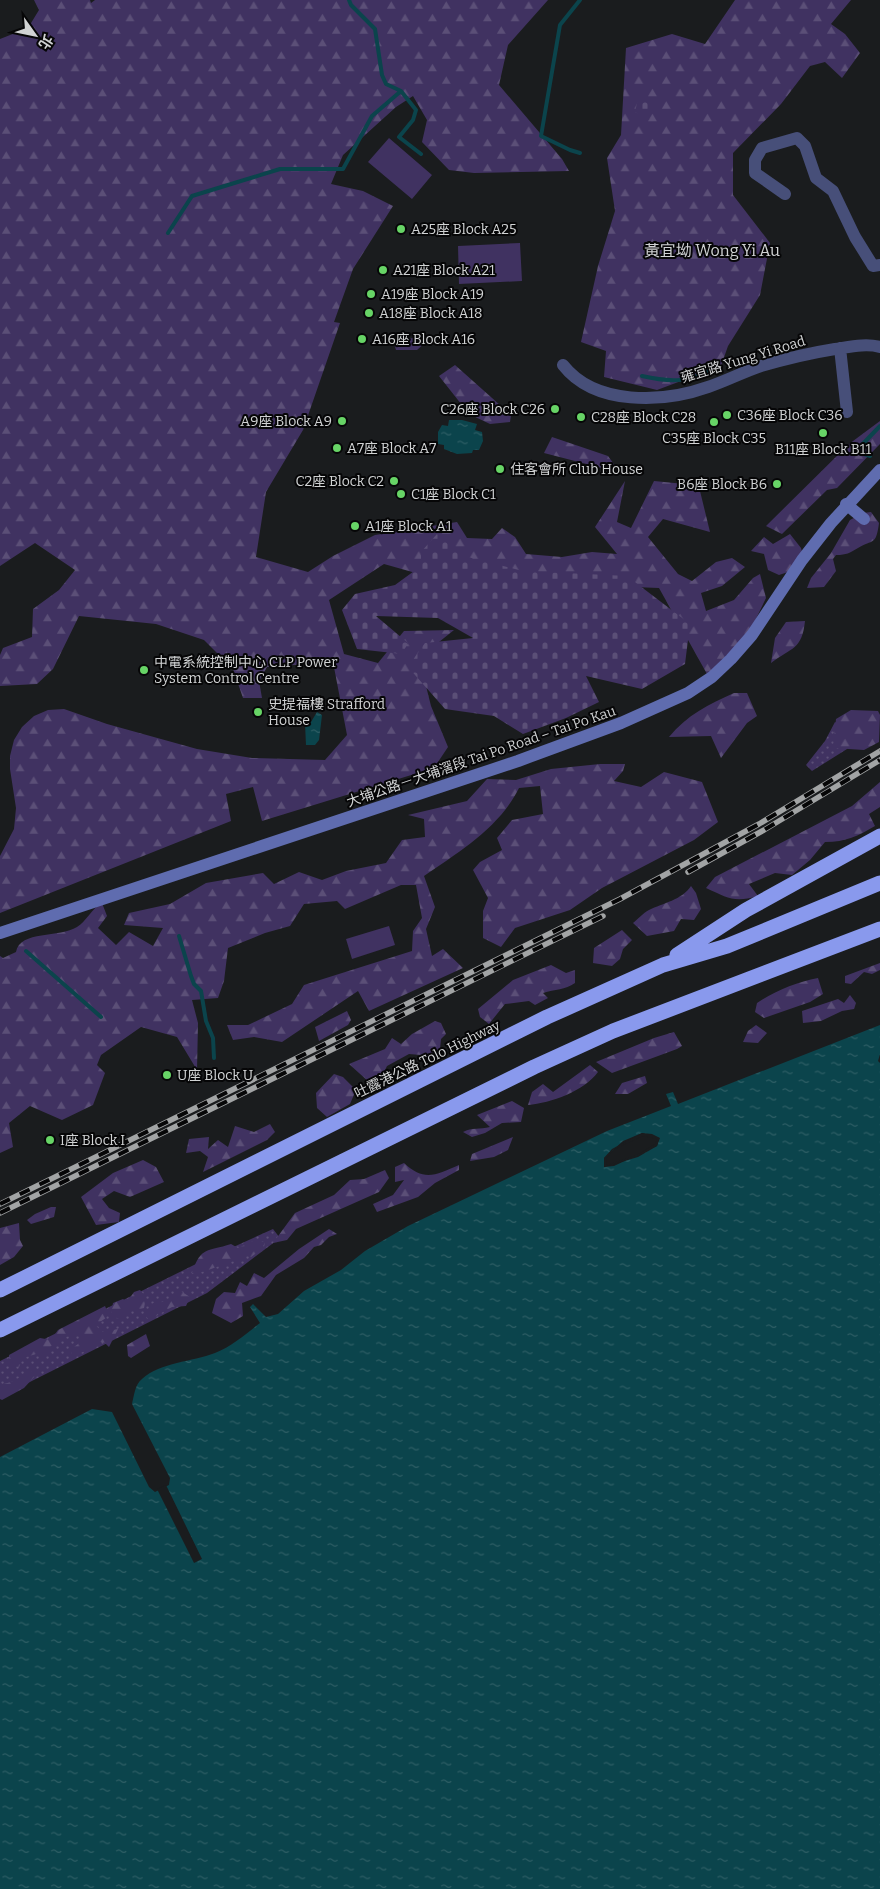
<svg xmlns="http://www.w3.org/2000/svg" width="880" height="1889" viewBox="0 0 880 1889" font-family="Bitter,'Noto Sans TC',serif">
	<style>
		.grass { fill: url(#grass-dots) }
		.forest { fill: url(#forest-firs) }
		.cemetery { fill: url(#cemetery-stones) }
		.garden { fill: #403261 }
		.water { fill: url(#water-ripples); fill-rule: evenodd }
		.pier { fill: #1a1c1e; fill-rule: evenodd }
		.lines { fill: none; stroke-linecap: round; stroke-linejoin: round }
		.stream { stroke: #0b444c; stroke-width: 4 }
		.street { stroke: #474f79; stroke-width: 12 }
		.secondary { stroke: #5f6caf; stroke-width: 12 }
		.highway { stroke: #8999ed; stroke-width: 15 }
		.rail-casing { stroke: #a2a4a5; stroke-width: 5.5 }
		.rail { stroke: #060607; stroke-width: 4; stroke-dasharray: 11; stroke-linecap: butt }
		.poi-dot { fill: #67d466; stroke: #060607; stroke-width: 2 }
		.labels { text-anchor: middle; stroke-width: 4; stroke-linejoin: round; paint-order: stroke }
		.poi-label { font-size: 14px; fill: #d1d3d4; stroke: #060607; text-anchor: start }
		.street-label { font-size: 14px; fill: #d1d3d4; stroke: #060607 }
		.quarter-label { font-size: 16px; fill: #d1d3d4; stroke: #060607 }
	</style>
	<defs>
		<pattern id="grass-dots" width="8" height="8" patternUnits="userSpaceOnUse" patternTransform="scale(1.25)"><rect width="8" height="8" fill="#403261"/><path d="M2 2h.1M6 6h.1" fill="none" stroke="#5b4f77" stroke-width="1.8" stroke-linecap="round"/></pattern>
		<pattern id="forest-firs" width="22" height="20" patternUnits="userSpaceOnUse" patternTransform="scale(1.25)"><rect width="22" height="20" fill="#403261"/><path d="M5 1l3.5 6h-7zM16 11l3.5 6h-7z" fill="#5b4f77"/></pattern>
		<pattern id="cemetery-stones" width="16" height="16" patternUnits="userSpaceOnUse" patternTransform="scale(1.25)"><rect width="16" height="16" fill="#403261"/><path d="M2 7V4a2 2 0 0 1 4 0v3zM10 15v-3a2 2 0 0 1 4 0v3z" fill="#5b4f77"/></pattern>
		<pattern id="water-ripples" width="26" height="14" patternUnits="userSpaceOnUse" patternTransform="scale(1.25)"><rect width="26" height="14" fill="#0b444c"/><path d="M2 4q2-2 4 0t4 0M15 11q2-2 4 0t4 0" fill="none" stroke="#2e5e65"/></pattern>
	</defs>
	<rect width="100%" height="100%" fill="#1a1c1e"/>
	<!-- grass -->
	<path class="grass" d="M835 722 846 728 847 749 812 771 806 765 825 741Z
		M273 1229 280 1238 207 1293 0 1397V1361L198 1263Z"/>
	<!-- forest -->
	<path class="forest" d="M34 0H90L91 3 95 0H548L508 45 499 85 562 159 569 171 474 173 449 170 422 142 427 120 413 96 396 107 343 155 331 184 363 191 393 206 353 269 334 322 340 323 303 430 266 492 256 557 308 572 333 556 375 535 457 522 467 538 492 539 502 528 515 537 526 554 562 557 592 552 617 554 595 527 625 481 617 522 631 528 654 481 695 485 700 491 710 532 663 519 648 537 678 574 692 581 716 562 732 558 745 567 722 586 701 593 706 611 734 600 753 578 760 574 766 598 735 662 707 674 659 588 437 579 384 564 329 600 344 654 378 663 404 631 454 630 419 658 431 706 448 747 434 768 262 821 253 787 226 794 231 821 0 913V856L14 829 16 808 10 769V756L14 740 22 727 34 716 48 710 64 709 107 724 197 749 252 758 325 760 347 735 333 662 267 667 259 681 262 698H243L233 669 204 640 156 624 79 616 53 669 37 684 0 686V655L3 648 32 637 33 609 59 590 75 570 35 543 0 566V39L28 28 39 10Z
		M735 0H851L831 24 845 34 860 53 842 78 825 62 810 66 781 104 733 153V195L770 243 760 295 728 346 721 366 657 390 604 377 606 351 581 342 598 266 615 211 607 158 621 135 626 48 672 34 705 44Z
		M424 337 426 342 417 350H396L393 340Z
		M455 365 511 415 510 422 490 424 469 414 439 376Z
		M880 421V444L837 488 827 490 782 534 766 526 849 444Z
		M552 437 608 456 616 467 602 468 544 453Z
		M871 512 879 523C876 546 873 539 858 548 849 553 847 555 836 555L833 559 836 571 824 587 807 588 811 578 831 553 850 520 863 513Z
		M790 534 801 548 803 555 794 570 779 575 768 570 764 554 751 551 764 537 773 544Z
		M805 621C802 650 792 647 771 663L775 638 786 622Z
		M734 693H747L757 716 747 723 721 758 711 736 669 737C687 715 709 704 734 693Z
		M851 710 878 711 880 715 879 742 864 750 833 748 836 719Z
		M600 764H625L623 771 614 781 641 787 664 772 702 782 718 822 694 840 602 888 570 910 515 928 501 947 483 938V911L488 898 473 870 480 862 502 850 497 838 512 820 543 814 540 786 519 788C499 828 460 851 424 876L435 907 426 929 432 956 443 949 463 968 369 1011 358 991 282 1042 254 1037 233 1040 227 1025H248L292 1004 304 985 412 951 413 931 422 918 416 885H401L345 909 337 901 304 904 290 926 265 933 228 948 224 981 218 998 192 1000 198 1023 197 1070 177 1037 141 1027 101 1055 97 1065 105 1073 93 1105 62 1120 30 1106 9 1123 13 1147 0 1153V956L3 958 16 952C20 930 60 938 77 927 86 922 91 909 102 903L107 916 98 928 116 945 129 932 153 946 163 928 124 925 129 913 170 904 206 883 263 873 274 884 299 872 322 880 346 871 386 863 402 840 425 837 424 819 408 815 467 801 487 779 516 780 551 769Z
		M880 782V807L869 814 875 826C858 836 846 842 825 842L810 860 792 875 775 873 749 884 758 896C734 903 728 898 706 888L715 877 852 806Z
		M691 886 696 893 701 909 694 920 681 919 674 931 647 936 633 923C638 919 643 913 649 910 663 903 682 900 691 886Z
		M622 930 632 940 623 949 620 959 612 966 593 963 594 948Z
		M880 963V970L872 974 864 972 851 984 845 983V976Z
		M551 965 566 973 575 970V983C565 990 555 989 543 993L548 998 535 1005 529 1001 505 1004 489 1024 480 1017 478 1009 513 980Z
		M818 978 823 994 810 1002 764 1018 755 1012 757 1003C775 991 797 982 818 978Z
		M850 995 856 1003 854 1009 842 1011 821 1021 803 1023 802 1011 838 999 844 1003Z
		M347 1011 351 1020 348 1025 319 1041 315 1027Z
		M435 1021 441 1023 446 1034 441 1039 440 1049 435 1052 421 1055 409 1054 387 1066 382 1076 369 1082 349 1064 385 1049 392 1038 401 1044 412 1034Z
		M756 1025 767 1033 758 1043 743 1042 748 1031Z
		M674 1032 682 1046 677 1049 612 1073 596 1062 654 1038Z
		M590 1065 598 1072C584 1091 551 1103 528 1105L532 1092 543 1084 553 1092Z
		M334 1074 343 1077 356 1090 350 1104 327 1117 317 1108 316 1093Z
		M645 1076 647 1083 628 1094H615L622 1083Z
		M512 1101 524 1108 521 1122 502 1123 485 1133 472 1137 463 1132C472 1127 480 1130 490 1127L477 1115Z
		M270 1124 275 1132 267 1140 203 1172 208 1157 200 1151 186 1153 189 1139 209 1137 208 1149 218 1140 228 1147 235 1126 254 1132Z
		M513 1137 508 1150 494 1157 470 1161 472 1154Z
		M143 1160 156 1167 164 1182 130 1197 114 1191 102 1199 109 1208 120 1213 119 1222 96 1225 81 1197 113 1173Z
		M404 1163C424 1182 436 1175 459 1165V1170L435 1183 418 1197 377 1212 373 1204 393 1195 404 1180 395 1182V1167Z
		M385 1170 389 1178 379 1192 296 1229 287 1240 273 1243 295 1213 334 1195 350 1180 364 1179Z
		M51 1207H56L54 1217 31 1224 27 1220 35 1214Z
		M19 1223 20 1240 23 1246 14 1257 0 1265V1228Z
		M329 1229 337 1234 329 1237 321 1245 314 1247 304 1258 276 1275 261 1296 242 1303 243 1316 231 1323 212 1313 216 1299 224 1292 235 1293 240 1282 247 1286 254 1273 264 1278 299 1249Z
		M253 1241 265 1242 264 1247 251 1257 245 1254 241 1260C223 1261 210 1273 192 1273 201 1246 207 1252 231 1244L238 1248Z
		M140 1290 146 1297 144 1308 137 1310 132 1307 118 1319 111 1314 113 1303 123 1299 127 1302 134 1292Z
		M179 1290 190 1297 186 1306 172 1307 149 1320 144 1314 153 1303 162 1302 175 1298Z
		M105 1306 108 1313 106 1318 95 1325 103 1332 118 1329 109 1347 104 1342H97L98 1346 73 1356 70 1350 78 1344 80 1333 62 1338 58 1344 51 1346 45 1355 36 1354 23 1358 19 1367 10 1364 9 1355 40 1338 51 1340 58 1330Z
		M146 1334 150 1346 131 1358 128 1356 127 1345Z
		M34 1370 35 1376 24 1388 2 1400 0 1399V1385L11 1382Z"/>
	<!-- cemetery -->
	<path class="cemetery" d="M639 94 651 98 649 120 635 112Z
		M437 534 460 555 523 571 627 576 690 624 685 664 642 689 586 676 599 702 566 718 523 734 494 716 445 709 408 667 425 643 473 638 438 618 376 616 408 643 402 654 357 649 342 610 355 594 395 585 421 566V552Z"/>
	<!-- garden -->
	<path class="garden" d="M389 138 432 175 412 199 368 162Z
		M520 243 522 281 459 284 458 246Z
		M389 926 395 945 352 959 346 939Z"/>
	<!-- water -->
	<path class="water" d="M449 420H462L477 424 475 430 482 432 483 441 479 450H473L472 453 457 454 444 449V445L438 444V432L442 425 448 426Z
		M317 712 322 715 319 740 315 745H306L305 723 311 722Z
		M880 1025V1054L878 1061 880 1063V1889H0V1457L92 1409 112 1412 149 1487 155 1492 169 1485 170 1478 132 1404C134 1396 135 1384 142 1379 161 1362 192 1362 215 1353 232 1346 246 1334 260 1323L250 1307 253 1304 266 1317 278 1314 304 1291 341 1270 365 1251 408 1226 607 1131 671 1106 666 1094 673 1092 678 1104ZM642 1133 659 1138 657 1146 614 1166 604 1167V1158L623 1141Z"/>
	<!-- pier -->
	<path class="pier" d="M642 1133 652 1134 660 1138 657 1146 638 1157 604 1167V1158L612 1149ZM643 1136 657 1139 655 1144 637 1155 607 1165 606 1159 613 1150Z
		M166 1485 202 1559 194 1563 157 1489Z"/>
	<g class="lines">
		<!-- stream -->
		<path class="stream" d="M349 0 351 5 375 29 382 75 386 84 401 91 416 110 413 120 399 137 421 154
			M580 0 560 25 541 136 570 150 580 153
			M168 233 192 196 280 169H343L372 116 401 91
			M642 376C668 382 694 384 717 365
			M870 456 856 451 880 426
			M179 936 191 976 194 984 201 991 206 1021 213 1038 214 1058
			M26 951 101 1017"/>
		<!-- street -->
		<path class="street" d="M785 194 755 173V160L762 148 797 138 805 146 816 178 833 191 855 237 873 266 880 265
			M840 348 847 412
			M563 365C595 406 663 403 708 387 726 381 743 372 761 366 785 359 810 353 835 349 849 347 866 343 880 347"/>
		<!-- secondary -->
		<path class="secondary" d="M846 504 864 519
			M0 933 518 761 621 723 688 693 712 677 731 659 752 635 802 560 831 523 880 470"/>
		<!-- highway -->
		<path class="highway" d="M677 955 746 910 880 836
			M0 1290 547 1017 663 965 727 946 880 883
			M0 1330 534 1067 613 1031 880 929"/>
		<!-- rail casing -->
		<g class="rail-casing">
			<path id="rail" d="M688 872 764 830 880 760
				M0 1204 620 899 759 824 880 751
				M0 1213 603 916"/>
		</g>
		<!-- rail -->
		<use href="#rail" class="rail"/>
	</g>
	<!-- markers -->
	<g class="poi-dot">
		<circle cx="401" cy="229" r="5"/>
		<circle cx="383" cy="270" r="5"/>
		<circle cx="371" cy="294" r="5"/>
		<circle cx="369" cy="313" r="5"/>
		<circle cx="362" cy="339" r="5"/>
		<circle cx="555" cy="409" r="5"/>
		<circle cx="727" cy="415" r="5"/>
		<circle cx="581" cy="417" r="5"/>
		<circle cx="342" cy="421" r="5"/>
		<circle cx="714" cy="422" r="5"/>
		<circle cx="823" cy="433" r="5"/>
		<circle cx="337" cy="448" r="5"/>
		<circle cx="500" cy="469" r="5"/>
		<circle cx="394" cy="481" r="5"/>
		<circle cx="777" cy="484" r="5"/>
		<circle cx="401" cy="494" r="5"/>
		<circle cx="355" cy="526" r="5"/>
		<circle cx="144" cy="670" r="5"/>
		<circle cx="258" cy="712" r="5"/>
		<circle cx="167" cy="1075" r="5"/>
		<circle cx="50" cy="1140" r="5"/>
	</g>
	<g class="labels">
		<!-- poi labels -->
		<g class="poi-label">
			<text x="411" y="234">A25座 Block A25</text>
			<text x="393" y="275">A21座 Block A21</text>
			<text x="381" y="299">A19座 Block A19</text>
			<text x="379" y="318">A18座 Block A18</text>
			<text x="372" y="344">A16座 Block A16</text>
			<text x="545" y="414" text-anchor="end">C26座 Block C26</text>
			<text x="737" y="420">C36座 Block C36</text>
			<text x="591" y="422">C28座 Block C28</text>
			<text x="332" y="426" text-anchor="end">A9座 Block A9</text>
			<text x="714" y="443" text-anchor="middle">C35座 Block C35</text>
			<text x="347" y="453">A7座 Block A7</text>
			<text x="823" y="454" text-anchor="middle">B11座 Block B11</text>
			<text x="510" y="474">住客會所 Club House</text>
			<text x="384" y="486" text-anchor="end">C2座 Block C2</text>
			<text x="767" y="489" text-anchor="end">B6座 Block B6</text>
			<text x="411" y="499">C1座 Block C1</text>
			<text x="365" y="531">A1座 Block A1</text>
			<text x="154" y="667">中電系統控制中心 CLP Power<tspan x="154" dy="16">System Control Centre</tspan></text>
			<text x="268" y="709">史提福樓 Strafford<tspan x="268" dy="16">House</tspan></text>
			<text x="177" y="1080">U座 Block U</text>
			<text x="60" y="1145">I座 Block I</text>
		</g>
		<!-- street labels -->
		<g class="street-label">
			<text transform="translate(743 359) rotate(-17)" y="5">雍宜路 Yung Yi Road</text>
			<text transform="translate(481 756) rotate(-19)" y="5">大埔公路－大埔滘段 Tai Po Road – Tai Po Kau</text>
			<text transform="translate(427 1059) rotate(-26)" y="5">吐露港公路 Tolo Highway</text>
		</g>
		<!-- quarter labels -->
		<g class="quarter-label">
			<text x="712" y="256">黃宜坳 Wong Yi Au</text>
		</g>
	</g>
	<!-- north arrow -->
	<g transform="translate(35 35) rotate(123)" stroke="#060607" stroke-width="4" paint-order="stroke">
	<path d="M0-4L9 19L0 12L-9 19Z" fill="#d1d3d4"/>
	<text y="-8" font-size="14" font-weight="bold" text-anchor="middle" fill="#d1d3d4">北</text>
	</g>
</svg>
